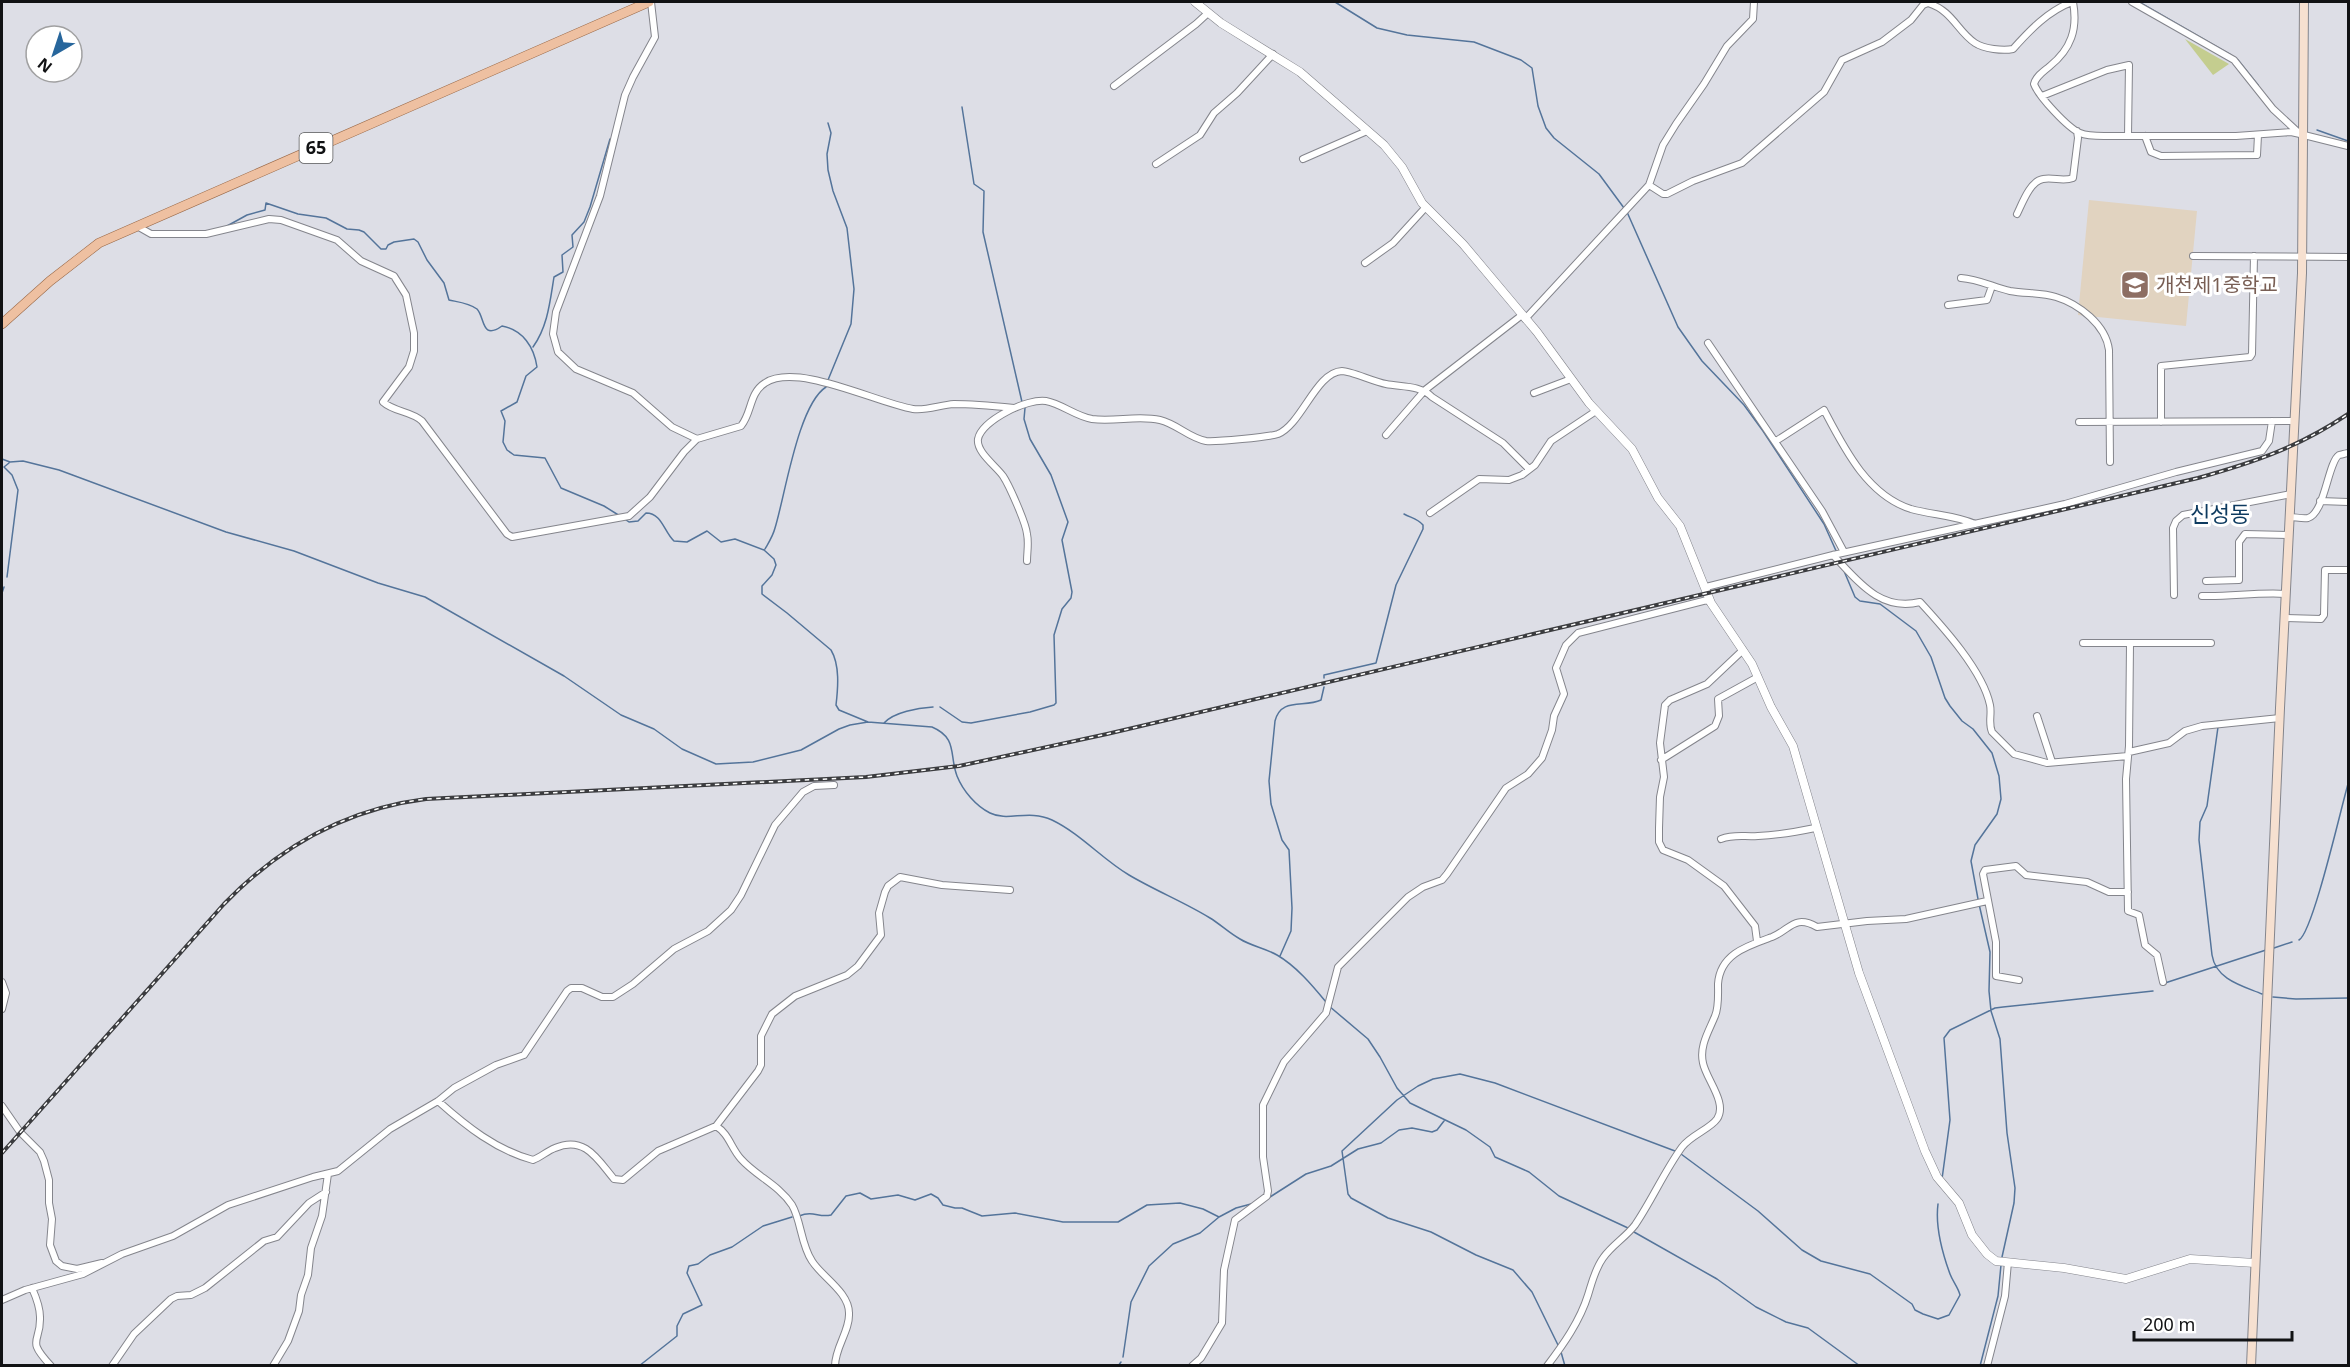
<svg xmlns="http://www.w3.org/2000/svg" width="2350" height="1367" viewBox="0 0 2350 1367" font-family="'Noto Sans','Noto Sans KR',sans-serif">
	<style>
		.education { fill: #e1d3c0 }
		.green { fill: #c4cd8f }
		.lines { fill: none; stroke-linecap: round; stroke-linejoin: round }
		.stream { stroke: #54749a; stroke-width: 1.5 }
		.minor-casing { stroke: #84858c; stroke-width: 8 }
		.tertiary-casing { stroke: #84858c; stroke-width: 9 }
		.secondary-casing { stroke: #84858c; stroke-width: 10 }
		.primary-casing { stroke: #996847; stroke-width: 10 }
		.minor { stroke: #fff; stroke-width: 6 }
		.tertiary { stroke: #fff; stroke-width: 8 }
		.secondary { stroke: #f6e0d0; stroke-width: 8 }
		.primary { stroke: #eec0a1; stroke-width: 9 }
		.rail-casing { stroke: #3b3c3f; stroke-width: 4 }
		.rail { stroke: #fff; stroke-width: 1.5; stroke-dasharray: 4.5; stroke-linecap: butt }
		.labels { text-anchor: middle; stroke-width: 6; stroke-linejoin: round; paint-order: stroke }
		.shield { fill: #fff; stroke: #58595a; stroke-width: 1.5 }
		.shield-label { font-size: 18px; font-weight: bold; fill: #111214 }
		.education-label { font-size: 20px; fill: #785e54; stroke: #fff; text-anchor: start }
		.quarter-label { font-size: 22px; fill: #0d3a5f; stroke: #fff }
	</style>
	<rect width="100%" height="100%" fill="#dddee6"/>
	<!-- education -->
	<path class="education" d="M2089 200 2197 211 2186 326 2078 315Z"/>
	<!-- green -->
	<path class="green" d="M2185 39 2229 64 2213 75Z"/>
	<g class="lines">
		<!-- stream -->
		<path class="stream" d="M1335 2 1377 28 1407 35 1474 42 1521 60 1532 68 1538 106 1546 128 1554 138 1599 174 1624 208
			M2139 2 2231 55
			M2238 60 2258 85
			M962 107 974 184 984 191 983 232 1022 402
			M828 123 831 133 827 154 828 170 833 191 847 228 854 289 851 324 828 380
			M2317 130 2348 141
			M1627 212 1678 327 1702 361 1744 405 1763 431 1824 524 1837 553
			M227 226 247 215 265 210 266 203 298 214 326 218 347 229 359 230 364 232 381 249H386L388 245 394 242 414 239 418 242 427 260 444 283 449 300C458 302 469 303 477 309 485 317 481 341 502 326 523 330 534 347 537 367L526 376 517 402 501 411 505 421 503 442 507 450 514 455 545 458 561 488 604 506 620 516
			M533 347C548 326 550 301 554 277L563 272 562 255 573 247 572 235 584 222 590 207 610 139
			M2 459 10 462 23 461 59 470 226 532 294 551 378 583 425 597 564 676 621 715 654 729 682 749 716 764 753 762 801 750 839 729 850 725 868 722 932 727C958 738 949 755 957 776 963 791 976 806 990 813 1008 822 1028 809 1052 820 1081 834 1102 859 1129 875 1156 891 1184 902 1210 918 1220 924 1229 933 1240 939 1251 946 1265 948 1277 955 1296 966 1312 985 1326 1002
			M626 520 629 522 638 521 646 513C662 513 664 532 674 541L687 542 707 531 721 542 735 539 764 550 774 559 776 565 772 575 762 586V594L787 613 831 650C840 665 838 688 836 705L839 710 868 722
			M765 549C769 542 773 536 775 528 785 496 798 405 826 387
			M1844 571 1855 597 1860 601 1880 604 1916 631 1931 657 1945 698 1950 706 1962 721 1973 729 1992 753 1999 776 2001 799 1997 814 1975 845 1971 861 1978 899
			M7 577 18 490 12 475 4 467 9 463
			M2 593 4 587
			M1324 678V675L1376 663 1396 585 1423 529V525C1417 518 1411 518 1404 514
			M940 707 962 722 971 723 1030 712 1054 705 1056 703 1054 635 1062 609 1071 598 1072 592 1062 540 1068 522 1051 475 1030 439 1024 419 1025 408
			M884 723C894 712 918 708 933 707
			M2218 727 2207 806 2200 822 2199 840 2212 955C2216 980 2243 986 2262 994
			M1979 904 1990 952 1989 991 1991 1011 2000 1039 2007 1133 2015 1188 2014 1203 2002 1257
			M2299 940C2313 932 2341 808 2348 784
			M2274 948 2292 942
			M1280 956 1291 931 1292 908 1289 850 1282 840 1271 804 1269 781 1275 721C1281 697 1304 708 1321 700L1324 687
			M2165 983 2266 950
			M2273 997 2296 999 2348 998
			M1329 1006 1368 1039 1380 1057 1397 1088 1410 1103 1466 1130 1490 1147 1495 1157 1529 1172 1559 1196 1628 1228
			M1681 1154 1758 1211 1802 1250 1821 1261 1870 1274 1912 1304 1915 1310 1923 1314 1938 1319 1949 1315 1960 1295C1958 1287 1953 1282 1950 1274 1942 1252 1935 1227 1938 1204
			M1942 1179 1950 1120 1944 1038 1950 1030 1995 1008 2003 1007 2153 991
			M1270 1197 1306 1174 1331 1166 1358 1149 1381 1143 1399 1130 1412 1128 1432 1132 1437 1130 1444 1121
			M799 1216C814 1210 818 1218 831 1215L846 1196 860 1193 871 1199 898 1195 915 1200 931 1194 938 1198 943 1205 955 1208H962L982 1216 1015 1213 1063 1222H1118L1147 1205 1180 1203 1203 1209 1219 1217
			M1634 1232 1717 1279 1756 1307 1786 1322 1808 1328 1860 1366
			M1558 1345 1532 1292 1513 1270 1476 1255 1431 1232 1388 1218 1351 1198 1348 1194 1342 1151 1397 1100 1418 1086 1433 1079 1460 1074 1495 1083 1675 1151
			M1561 1352 1565 1366
			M1123 1357 1131 1302 1149 1266 1173 1244 1200 1233 1219 1217 1236 1208 1251 1204
			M639 1366 677 1336V1326L683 1314 702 1305 687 1273 689 1266 698 1264 710 1255 732 1247 763 1226 792 1217
			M1118 1366 1121 1362
			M1980 1366 1998 1296 2001 1265"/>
		<!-- minor casing -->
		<g class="minor-casing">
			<path id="minor" d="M651 2 655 37 633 77 625 95 600 196 556 312 553 334 558 352 576 369 633 393 672 427 697 439
				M2073 2C2078 29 2071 49 2050 66 2043 72 2036 76 2034 84 2039 97 2068 128 2080 133 2087 136 2096 136 2104 136H2236L2291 132 2300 134
				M2132 2 2234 60 2273 109 2300 134 2348 146
				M1114 86 1196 24 1208 13
				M2042 96 2107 70 2129 65 2128 136
				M2145 136 2151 152 2161 156 2257 155 2258 135
				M1303 159 1367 131
				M1156 164 1200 135 1214 113 1237 93 1273 54
				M1649 185 1663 194H1667L1693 181 1742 163 1824 92 1842 60 1882 42 1911 20 1923 5 1928 3C1953 11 1957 31 1975 43 1984 49 2003 51 2013 49 2030 30 2048 11 2072 2
				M2017 214C2022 204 2030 181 2043 179 2054 177 2063 182 2073 178L2078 138 2077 131
				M137 226 151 234H206L269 219 281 220 337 240 361 261 394 276 406 295 414 333V351L409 367 383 402C394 412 411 411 422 421L507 534 512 537 629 516 650 497 684 452 697 439 741 426C752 413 749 393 765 383 797 362 877 403 913 409 926 411 940 405 954 404 974 404 994 406 1014 408
				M2193 256 2348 257
				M1365 263 1393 243 1425 208
				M1961 278C1978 279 1993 287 2010 291 2025 294 2041 292 2056 297 2079 304 2106 325 2109 350L2110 462
				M1948 305 1987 300 1992 286
				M1525 319 1649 185 1663 145 1676 124 1704 84 1727 46 1753 19 1754 2
				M1708 343 1822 511 1844 552
				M1534 393 1571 379
				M2079 422 2294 421
				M2161 422V366L2250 357 2252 354 2254 256
				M1386 435 1425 390 1522 315
				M1776 441 1824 410C1844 448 1867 495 1911 509 1932 515 1954 515 1975 524
				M2320 501 2348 502
				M1430 513 1479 479 1509 480 1522 475 1535 465 1551 441 1596 411
				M2290 517C2295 517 2303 519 2308 518 2325 513 2328 462 2339 455 2340 455 2347 453 2348 453
				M1833 555C1858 581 1880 612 1920 602 1943 627 1983 671 1990 705 1992 714 1988 723 1992 732L2014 754 2047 763 2128 756
				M1027 561C1027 552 1029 543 1027 534 1026 523 1009 485 1003 476 996 466 976 452 978 439 982 420 1028 398 1046 401 1062 404 1075 416 1092 419 1115 422 1138 415 1160 420 1177 424 1189 438 1206 441 1215 442 1269 437 1278 434 1302 424 1316 372 1342 371 1351 371 1374 382 1386 384 1401 387 1421 385 1432 397L1503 443 1529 469
				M2206 581 2239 580V542L2245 534 2289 535
				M1706 587 1833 555 2065 504 2176 472 2262 451 2269 441 2272 421
				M2174 595 2173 528 2176 521 2183 515 2291 494
				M2202 596C2230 597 2258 592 2286 594
				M2285 618 2321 619 2324 615 2325 570H2348
				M2083 643H2211
				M2130 644 2129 746 2126 779 2128 911 2139 915 2145 945 2157 955 2163 982
				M1743 650 1707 684 1670 700 1665 705 1660 743 1664 777 1660 797 1659 828V842L1663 850 1688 860 1724 886 1755 926 1757 941
				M2037 716 2052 762
				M2129 752 2169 743 2185 731 2202 726 2280 718
				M1661 760 1715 726 1719 716 1718 699 1758 677
				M1721 839C1734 834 1744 837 1758 836 1778 835 1796 832 1815 828
				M2019 980 1996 976V942L1983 874 1985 870 2016 866 2026 875 2087 882 2109 892H2128
				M2 982 6 993 2 1009
				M438 1101C466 1126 496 1150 533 1160 541 1157 547 1151 555 1148 585 1135 598 1160 614 1179L623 1180 658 1151 716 1126 758 1071 761 1065V1036L772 1014 795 996 847 975 858 966 881 935 879 913 885 892 888 886 900 877 942 885 1010 890
				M2 1106 20 1132 40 1152 44 1161 49 1180V1203L52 1219 50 1245 56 1261 62 1266 77 1269 102 1263
				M716 1126C729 1134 731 1148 741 1159 756 1176 779 1185 792 1205 801 1220 801 1245 812 1261 822 1277 849 1292 849 1313 850 1331 835 1347 835 1366
				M32 1288C36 1297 40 1307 40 1317 41 1344 25 1338 51 1366
				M2 1300 25 1290 83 1274 122 1254 173 1236 228 1205 313 1177 338 1171 390 1129 438 1101 454 1088 496 1065 524 1055 567 991 571 988H582L602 997H613L633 984 674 949 708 931 731 910 741 895 775 825 803 792 814 786 834 785
				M112 1366 134 1334 171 1299 177 1296 191 1295 205 1288 264 1241 277 1237 309 1203 326 1192
				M273 1366 288 1341 299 1311 301 1295 308 1275 311 1248 322 1216 328 1174
				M1192 1366 1201 1358 1222 1323 1224 1270 1235 1220 1267 1196 1268 1191 1263 1157V1105L1284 1062 1326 1013 1338 967 1408 897 1423 887 1442 880 1447 874 1506 788 1528 774 1542 758 1552 730 1554 716 1564 694 1556 668 1566 645 1578 633 1707 600 1711 603
				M1547 1366C1563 1345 1580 1321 1588 1295 1592 1282 1595 1269 1603 1258 1612 1245 1626 1237 1635 1225 1652 1200 1664 1172 1682 1147 1691 1135 1710 1129 1717 1119 1728 1103 1706 1079 1703 1063 1699 1046 1709 1031 1715 1016 1719 1007 1718 994 1718 984 1720 954 1747 946 1772 937 1790 930 1794 914 1817 927L1867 921 1906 919 1987 901
				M1987 1366 2005 1296 2008 1262"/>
		</g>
		<!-- tertiary casing -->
		<g class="tertiary-casing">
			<path id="tertiary" d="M1195 2 1221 23 1300 72 1384 145 1402 167 1422 203 1463 244 1537 332 1589 403 1632 449 1658 498 1680 526 1711 603 1752 664 1771 707 1793 746 1859 973 1925 1151 1937 1177 1959 1203 1972 1235 1987 1254 1996 1261 2064 1268 2126 1279 2190 1259 2255 1263"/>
		</g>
		<!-- secondary casing -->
		<g class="secondary-casing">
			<path id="secondary" d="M2251 1366 2280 708 2302 273 2304 2"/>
		</g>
		<!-- primary casing -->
		<g class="primary-casing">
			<path id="primary" d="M2 324 50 281 99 243 649 2"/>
		</g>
		<!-- minor -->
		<use href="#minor" class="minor"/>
		<!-- tertiary -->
		<use href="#tertiary" class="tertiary"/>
		<!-- secondary -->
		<use href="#secondary" class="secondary"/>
		<!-- primary -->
		<use href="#primary" class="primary"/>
		<!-- rail casing -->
		<g class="rail-casing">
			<path id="rail" d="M2 1153 224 904C279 847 346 809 426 799L866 777 959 766 1107 734 2198 478C2255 462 2299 447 2348 414"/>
		</g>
		<!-- rail -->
		<use href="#rail" class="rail"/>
	</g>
	<!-- icons -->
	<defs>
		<g id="school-square" transform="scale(1.5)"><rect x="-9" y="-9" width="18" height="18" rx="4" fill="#8d6e63" stroke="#fff"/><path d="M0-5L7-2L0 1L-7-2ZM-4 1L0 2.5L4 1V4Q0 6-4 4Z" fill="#fff"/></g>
	</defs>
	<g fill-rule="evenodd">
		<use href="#school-square" x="2135" y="285"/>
	</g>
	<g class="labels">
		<!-- shield labels -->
		<rect class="shield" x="299.5" y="133" width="33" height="30" rx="4.5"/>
		<g class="shield-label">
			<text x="316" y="154">65</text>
		</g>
		<!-- education labels -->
		<g class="education-label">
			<text x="2156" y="292">개천제1중학교</text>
		</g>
		<!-- quarter labels -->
		<g class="quarter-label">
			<text x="2220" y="522">신성동</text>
		</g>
	</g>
	<!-- border -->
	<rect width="2350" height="1367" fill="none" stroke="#111214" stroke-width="6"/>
	<!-- north arrow -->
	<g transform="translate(54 54) rotate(219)"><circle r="28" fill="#ffffff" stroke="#a0a0a1" stroke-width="1.5"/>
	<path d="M0-4.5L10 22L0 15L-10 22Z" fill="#27669c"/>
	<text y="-9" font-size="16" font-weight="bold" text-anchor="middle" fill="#111214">N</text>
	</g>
	<!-- scale -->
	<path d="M2134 1331v9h158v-9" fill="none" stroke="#111214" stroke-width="3"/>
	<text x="2143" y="1331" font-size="18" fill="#111214" stroke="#ffffff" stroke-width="4.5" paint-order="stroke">200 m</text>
</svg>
